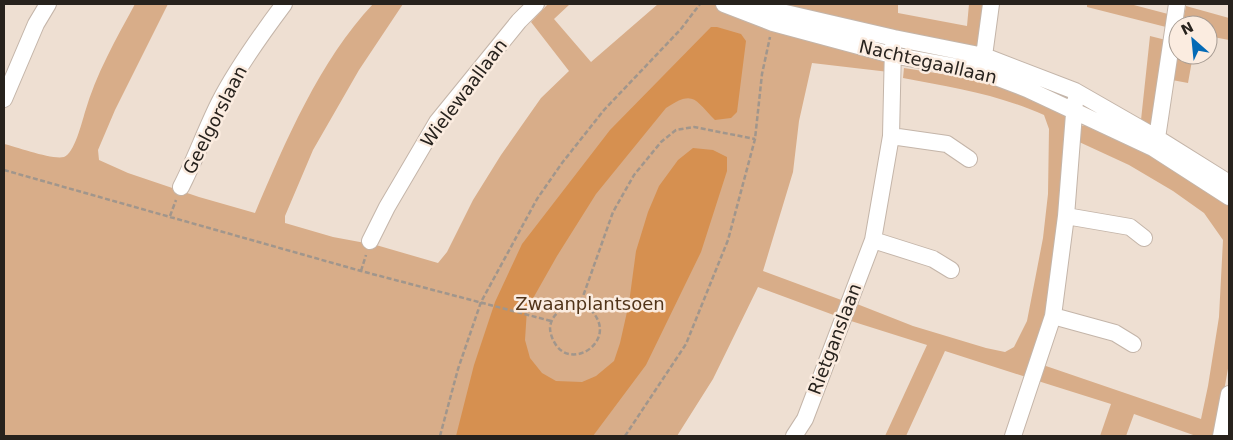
<svg xmlns="http://www.w3.org/2000/svg" width="1233" height="440" viewBox="0 0 1233 440" font-family="'DejaVu Sans',sans-serif">
	<style>
		.green { fill: #d8ad89 }
		.water { fill: #d69050 }
		.lines { fill: none; stroke-linecap: round; stroke-linejoin: round }
		.minor-casing { stroke: #c4b5a9; stroke-width: 18 }
		.path { stroke: #a1968c; stroke-width: 2.5; stroke-dasharray: 5 2.5; stroke-linecap: butt }
		.minor { stroke: #fff; stroke-width: 16 }
		.labels { text-anchor: middle; stroke-width: 5; stroke-linejoin: round; paint-order: stroke }
		.street-label { font-size: 18px; fill: #27221d; stroke: #fbece0 }
		.park-label { font-size: 18px; fill: #513419; stroke: #fbece0 }
	</style>
	<rect width="100%" height="100%" fill="#eedfd2"/>
	<!-- green -->
	<path class="green" d="M135 4H168L115 110 98 150 99 160 128 173 199 197 255 213C285 142 320 60 373 4H403L359 70 313 150 285 216V223L333 237 376 245 438 263 447 252 473 200 501 155 541 98 569 71 531 22 548 4H570L554 19 591 62 658 4H898V13L967 26 969 4H983L978 51 868 27 831 46 889 63V72L812 63 799 121 793 172 763 271 844 301 839 317 758 287 713 379 677 436H4V144C17 147 52 160 64 157 74 154 82 122 85 112 96 74 116 39 135 4Z
		M1087 4H1130L1168 14 1166 27 1087 7Z
		M1186 6 1229 18V40L1208 36V25H1182Z
		M1150 36 1166 40 1152 127 1141 120Z
		M1178 40V55H1193L1188 83 1172 80Z
		M904 68 974 79 1009 88 1063 110 1066 118 1052 285 1035 352 1026 377 945 351 906 436H885L927 345 851 321 857 304 913 326 986 348 1005 352 1014 347 1027 321 1043 238 1048 194 1049 129 1044 115C1000 95 951 87 903 78Z
		M1088 125 1155 158 1229 202V363L1216 436H1196L1134 414 1126 436H1100L1111 404 1038 381 1043 365 1201 419 1208 386 1219 317 1223 240 1204 213 1173 191 1129 165 1077 141 1078 126Z"/>
	<!-- water -->
	<path class="water" d="M711 27H717L741 34 746 41 737 112 731 118 715 120C695 100 694 89 666 108L596 194 557 256 527 309 525 340 530 358 542 373 556 381 582 382 596 376 614 361 620 343 629 303 636 251 648 212 659 186 678 160 693 148 713 150 727 157V171L701 252 646 365 593 436H456L474 365 495 302 522 244 610 130Z"/>
	<g class="lines">
		<!-- minor casing -->
		<g class="minor-casing">
			<path id="minor" d="M724 4 773 23 892 55 980 71 1027 89 1153 148 1229 197
				M756 4 777 11 894 38 984 56 1075 91 1157 138 1229 183
				M981 67 984 56 991 4
				M4 99 36 24 48 4
				M891 136 947 144 969 159
				M1154 146 1157 138 1177 4
				M181 187C195 160 205 131 219 103 237 68 260 36 284 4
				M1066 216 1130 227 1144 238
				M873 240 933 259 951 270
				M370 241 387 207 437 122 519 21 536 4
				M1053 316 1115 333 1133 344
				M794 436 805 419 873 240 891 136 893 46
				M1013 436 1053 316 1066 216 1075 101
				M1221 436 1229 394"/>
		</g>
		<!-- path -->
		<path class="path" d="M4 170 361 271 551 321
			M170 216 176 200
			M361 271 366 255
			M578 302H581C628 333 575 373 556 345 552 339 550 333 550 327 552 312 566 306 578 302Z
			M581 302 613 212 634 175 661 142 676 130 694 127 755 139
			M440 436 458 369 481 302 537 199 562 163 604 110 681 29 700 4
			M625 436 686 344 728 240 755 139 762 74 770 37"/>
		<!-- minor -->
		<use href="#minor" class="minor"/>
	</g>
	<g class="labels">
		<!-- street labels -->
		<g class="street-label">
			<text transform="translate(928 62) rotate(13)" y="6">Nachtegaallaan</text>
			<text transform="translate(464 93) rotate(-53)" y="6">Wielewaallaan</text>
			<text transform="translate(215 120) rotate(-63)" y="6">Geelgorslaan</text>
			<text transform="translate(835 339) rotate(-69)" y="6">Rietganslaan</text>
		</g>
		<!-- park labels -->
		<g class="park-label">
			<text x="590" y="310">Zwaanplantsoen</text>
		</g>
	</g>
	<!-- border -->
	<rect width="1233" height="440" fill="none" stroke="#27221d" stroke-width="10"/>
	<!-- north arrow -->
	<g transform="translate(1193 40) rotate(333)"><circle r="24" fill="#fbece0" stroke="#a69b92"/>
	<path d="M0-4L9 19L0 12L-9 19Z" fill="#036ab6"/>
	<text y="-8" font-size="14" font-weight="bold" text-anchor="middle" fill="#27221d">N</text>
	</g>
</svg>
